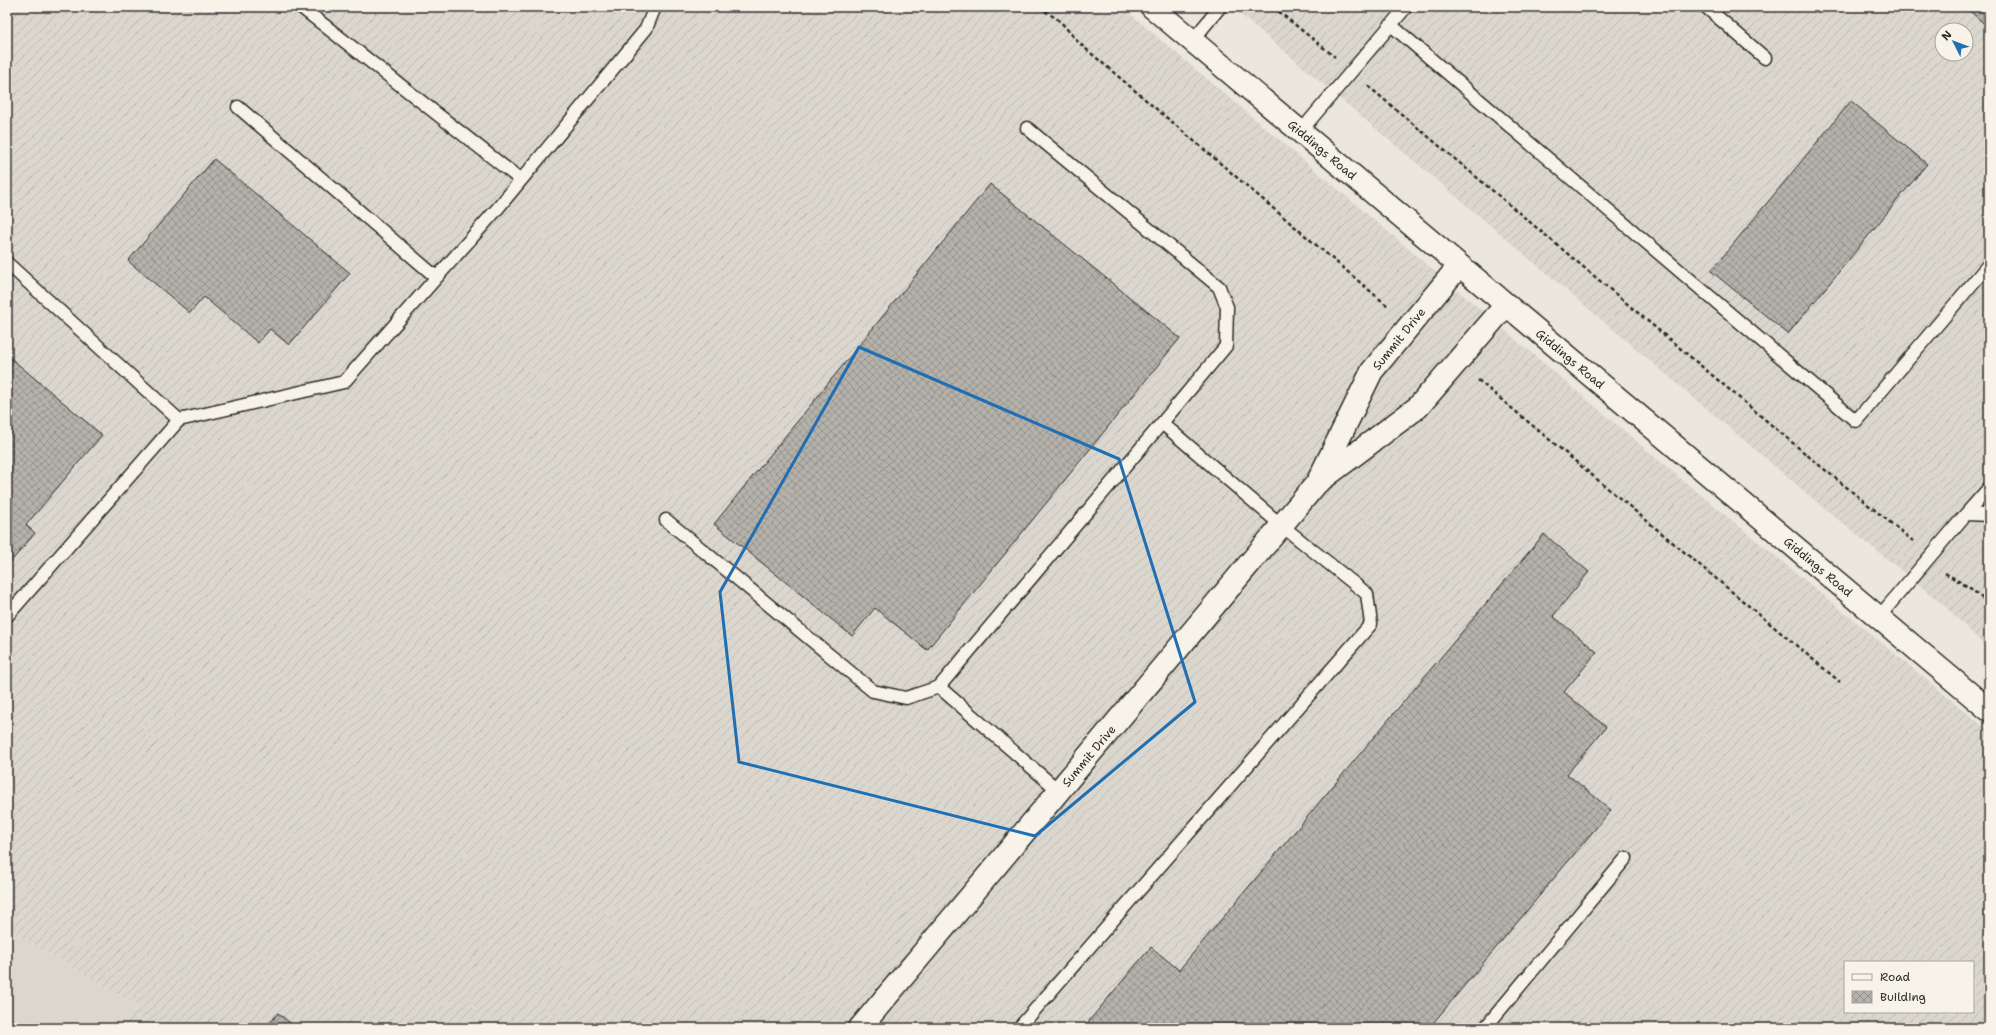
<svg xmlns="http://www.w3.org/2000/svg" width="1996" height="1035" viewBox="0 0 1996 1035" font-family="'Shantell Sans',sans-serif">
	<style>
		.built { fill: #dbd7ce }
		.industrial { fill: url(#industrial-furrows); fill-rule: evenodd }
		.building { fill: url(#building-cross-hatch); stroke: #2b2b2b }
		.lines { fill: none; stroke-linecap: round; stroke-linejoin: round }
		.service-casing { stroke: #2b2b2b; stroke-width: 15 }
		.minor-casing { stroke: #2b2b2b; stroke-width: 25 }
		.tertiary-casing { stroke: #2b2b2b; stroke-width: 25 }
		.path { stroke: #2b2b2b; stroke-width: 2.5; stroke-dasharray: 4 3; stroke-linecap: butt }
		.service { stroke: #f7f3e8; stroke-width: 12 }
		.minor { stroke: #f7f3e8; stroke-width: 22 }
		.tertiary { stroke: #f7f3e8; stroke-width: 22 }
		.marked { fill: none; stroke: #1f6fb2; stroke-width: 3; stroke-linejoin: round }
		.labels { text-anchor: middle; stroke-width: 3; stroke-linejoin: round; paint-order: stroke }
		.street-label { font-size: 12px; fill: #2b2b2b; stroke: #f7f3e8 }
	</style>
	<defs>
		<pattern id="industrial-furrows" width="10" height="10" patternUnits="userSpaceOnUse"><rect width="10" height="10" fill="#dbd7ce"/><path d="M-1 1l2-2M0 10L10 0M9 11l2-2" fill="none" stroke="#bcb9b1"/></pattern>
		<pattern id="building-cross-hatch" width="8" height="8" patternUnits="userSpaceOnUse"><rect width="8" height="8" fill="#b5b2ab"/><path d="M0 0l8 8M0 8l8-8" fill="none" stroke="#93918b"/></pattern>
	</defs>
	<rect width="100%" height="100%" fill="#ebe7dd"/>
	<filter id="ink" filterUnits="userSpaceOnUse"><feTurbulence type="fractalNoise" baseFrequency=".025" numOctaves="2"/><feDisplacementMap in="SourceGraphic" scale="8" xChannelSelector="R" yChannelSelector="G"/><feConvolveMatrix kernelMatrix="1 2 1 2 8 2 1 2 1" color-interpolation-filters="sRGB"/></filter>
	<g filter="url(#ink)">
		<!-- built -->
		<path class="built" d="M7 929 138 1006 121 1028H7Z"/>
		<!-- industrial -->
		<path class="industrial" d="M7 7H1122L1662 463 1989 731V1028H121L138 1006 7 929ZM1845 962H1973V1012H1845Z
			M1232 7H1989V650L1944 605 1818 503ZM1942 30H1966V54H1942Z"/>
		<!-- building -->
		<path class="building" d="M1964 7H1989V28L1971 12Z
			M1851 101 1927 164 1788 334 1711 271Z
			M214 159 350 273 289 345 270 329 258 343 204 297 190 313 128 261Z
			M990 184 1180 338 927 650 875 608 852 636 714 524Z
			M7 355 102 435 26 525 35 533 9 564 7 562Z
			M1544 534 1589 572 1553 616 1597 652 1564 692 1606 727 1567 774 1611 810 1429 1028H1083L1151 947 1179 970Z
			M278 1013 294 1026 292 1028H266Z"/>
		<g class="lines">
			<!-- service casing -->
			<g class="service-casing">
				<path id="service" d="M301 7 521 180
					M1706 7 1765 58
					M1391 25 1856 421 1989 264
					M1192 41 1220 7
					M238 107 436 277
					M1300 132 1406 7
					M7 263 179 420
					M1966 514 1989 488
					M666 520 873 691 906 698 939 687
					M7 616 179 420 344 382 498 208 646 29 655 7
					M1878 618 1966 514 1989 515
					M1059 791 939 687 1162 423
					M1019 1028 1371 624 1367 594 1281 525 1162 423 1226 346 1227 307 1219 287 1027 128
					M1485 1028 1626 858"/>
			</g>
			<!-- minor casing -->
			<g class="minor-casing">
				<path id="minor" d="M1319 479 1372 371 1459 266
					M860 1028 1317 483 1418 407 1506 305"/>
			</g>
			<!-- tertiary casing -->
			<g class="tertiary-casing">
				<path id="tertiary" d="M1152 7 1989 710"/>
			</g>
			<!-- path -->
			<path class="path" d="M1039 7 1060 21 1079 43 1389 307
				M1273 7 1335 57
				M1368 86 1819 465 1913 541
				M1478 380 1840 682
				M1945 573 1970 588 1989 604"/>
			<!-- service -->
			<use href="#service" class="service"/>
			<!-- minor -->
			<use href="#minor" class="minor"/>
			<!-- tertiary -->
			<use href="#tertiary" class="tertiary"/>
		</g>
	</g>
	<!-- marked area -->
	<path class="marked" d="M859 347 1119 459 1195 702 1035 836 739 762 720 592Z"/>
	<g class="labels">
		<!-- street labels -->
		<g class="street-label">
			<text transform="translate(1322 150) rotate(40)" y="4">Giddings Road</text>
			<text transform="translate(1399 339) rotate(-51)" y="4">Summit Drive</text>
			<text transform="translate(1570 359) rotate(40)" y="4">Giddings Road</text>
			<text transform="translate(1818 567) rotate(40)" y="4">Giddings Road</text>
			<text transform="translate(1089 756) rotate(-50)" y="4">Summit Drive</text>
		</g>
	</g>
	<!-- margin -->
	<rect width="1996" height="1035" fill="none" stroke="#f7f3e8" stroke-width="24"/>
	<rect x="12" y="12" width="1972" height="1011" fill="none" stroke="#2b2b2b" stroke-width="1.5" filter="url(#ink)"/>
	<!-- legend -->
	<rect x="1844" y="961" width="130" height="52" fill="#f7f3e8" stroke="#a5a39c"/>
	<rect x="1852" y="974" width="20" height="6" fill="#f7f3e8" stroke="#a5a39c"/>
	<text x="1880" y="981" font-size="12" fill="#2b2b2b">Road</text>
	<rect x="1852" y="991" width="20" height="12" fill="url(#building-cross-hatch)" stroke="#a5a39c"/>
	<text x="1880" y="1001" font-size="12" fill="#2b2b2b">Building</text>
	<!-- north arrow -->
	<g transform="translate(1954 42) rotate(312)"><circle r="19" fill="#f7f3e8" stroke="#a5a39c"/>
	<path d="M0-3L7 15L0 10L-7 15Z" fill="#1f6fb2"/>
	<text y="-6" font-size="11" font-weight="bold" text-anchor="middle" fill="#2b2b2b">N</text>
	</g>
</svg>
